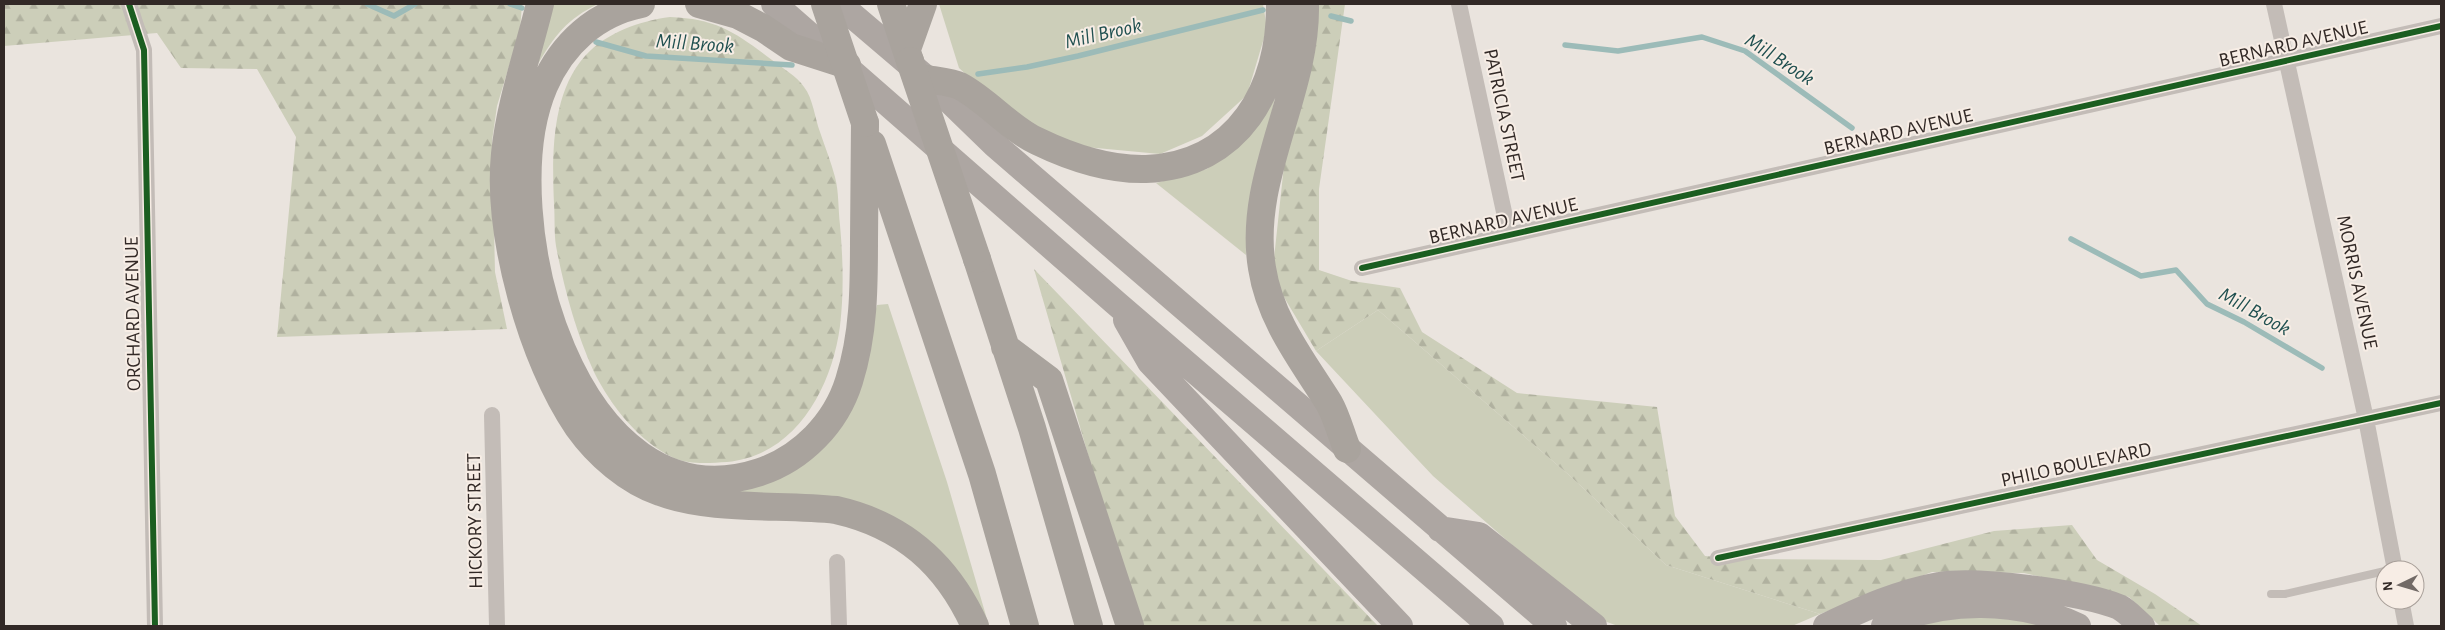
<svg xmlns="http://www.w3.org/2000/svg" width="2445" height="630" viewBox="0 0 2445 630" font-family="'Alegreya Sans',sans-serif">
	<style>
		.green { fill: #ccceb9 }
		.forest { fill: url(#forest-firs) }
		.lines { fill: none; stroke-linecap: round; stroke-linejoin: round }
		.stream { stroke: #9cbbb8; stroke-width: 5.5 }
		.service { stroke: #c3bcb7; stroke-width: 8 }
		.minor { stroke: #c3bcb7; stroke-width: 16 }
		.trunk { stroke: #ada6a2; stroke-width: 26 }
		.motorway { stroke: #a9a39d; stroke-width: 28 }
		.motorway-bridge { stroke: #a9a39d; stroke-width: 28 }
		.cycleway-casing { stroke: #f7ede5; stroke-width: 9 }
		.cycleway { stroke: #1b5e20; stroke-width: 6 }
		.labels { text-anchor: middle; stroke-width: 4; stroke-linejoin: round; paint-order: stroke }
		.street-label { font-size: 20px; fill: #322926; stroke: #f7ede5 }
		.water-label { font-size: 21px; font-style: italic; fill: #205050; stroke: #f7ede5 }
	</style>
	<defs>
		<pattern id="forest-firs" width="22" height="20" patternUnits="userSpaceOnUse" patternTransform="scale(1.25)"><rect width="22" height="20" fill="#ccceb9"/><path d="M5 1l3.5 6h-7zM16 11l3.5 6h-7z" fill="#b0b19f"/></pattern>
	</defs>
	<rect width="100%" height="100%" fill="#eae4de"/>
	<!-- green -->
	<path class="green" d="M550 4H598C567 19 555 35 538 64Z
		M939 4H1263L1267 28 1247 95 1202 136 1160 154 1075 146 1006 111 959 68Z
		M1275 98 1250 203 1246 255 1156 183 1207 169 1253 131Z
		M888 304 947 482 989 626H985L922 536 734 494 803 463 870 332 877 305Z
		M1378 310 1569 475 1666 565 1820 614 1792 626H1618L1596 618 1433 476 1316 351Z
		M2001 615 2050 626H1915L1959 617Z"/>
	<!-- forest -->
	<path class="forest" d="M4 4H522L520 30 497 106 492 141 495 272 507 329 277 337 296 137 257 69 181 68 157 33 4 46Z
		M1315 4H1345L1319 189V270L1352 281 1400 288 1422 332 1517 393 1657 407 1675 516 1705 556 1741 559 1881 560 1994 531 2072 525 2097 560 2155 594 2202 626H2160L2129 597 2024 573 1932 572 1820 614 1666 565 1569 475 1378 310 1316 351 1272 277 1285 156Z
		M670 17C718 19 736 33 772 60 782 68 797 76 804 87 813 98 815 119 820 132 825 147 831 162 835 177 839 192 838 209 840 225 843 258 844 293 840 326 832 388 795 456 727 462 710 463 690 465 674 458 639 442 611 406 594 372 576 333 564 288 556 246 554 233 555 218 554 204 552 156 551 94 585 56 607 32 640 21 670 17Z
		M1034 269 1378 626H1138Z"/>
	<g class="lines">
		<!-- stream -->
		<path class="stream" d="M367 4 394 16 415 4
			M510 4 522 8
			M1331 16 1351 21
			M596 42 646 56 792 65
			M1565 45 1618 51 1702 37 1745 51 1852 128
			M978 74 1027 67 1078 56 1263 10
			M2071 239 2141 276 2176 270 2207 304 2244 322 2322 368"/>
		<!-- service -->
		<path class="service" d="M2271 594H2285L2385 571"/>
		<!-- minor -->
		<path class="minor" d="M129 4 144 50 155 626
			M1459 4 1509 235
			M2274 4 2366 419 2395 570
			M1362 268 2441 26
			M492 415 497 626
			M1718 558 2441 403
			M837 562 839 626
			M2401 600 2406 626"/>
		<!-- trunk -->
		<path class="trunk" d="M774 4 1117 304 1491 626
			M839 4 927 79 995 145 1554 626
			M1126 320 1150 362 1400 626
			M1440 529 1479 535 1594 626
			M1826 626C1862 609 1899 592 1939 585 1979 579 2081 592 2119 607 2127 611 2135 620 2142 626
			M1884 626C1945 597 2018 599 2078 626"/>
		<!-- motorway -->
		<path class="motorway" d="M540 4C528 53 510 104 505 154 497 235 532 360 578 427 598 455 628 481 660 492 711 511 781 504 836 510 903 525 947 564 975 626
			M641 4C596 13 562 44 544 86 489 214 575 533 760 472 802 458 836 423 849 381 864 334 864 287 864 239 864 200 865 161 865 123
			M699 4 738 15 763 28 791 47 847 65
			M891 4 910 61
			M1305 4C1307 94 1247 178 1262 268 1270 320 1302 360 1329 403 1337 417 1341 434 1347 449
			M907 49 923 4
			M927 79C937 81 951 82 960 86 988 101 1009 128 1037 141 1070 157 1108 170 1146 169 1239 165 1281 88 1280 4
			M872 144 982 474 1025 626
			M977 259 1032 428 1089 626
			M1005 347 1049 380 1130 626"/>
		<!-- motorway-bridge -->
		<path class="motorway-bridge" d="M825 4 865 123
			M910 61 977 259"/>
		<!-- cycleway casing -->
		<g class="cycleway-casing">
			<path id="cycleway" d="M129 4 144 50 155 626
				M1362 268 2441 26
				M1718 558 2441 403"/>
		</g>
		<!-- cycleway -->
		<use href="#cycleway" class="cycleway"/>
	</g>
	<g class="labels">
		<!-- street labels -->
		<g class="street-label">
			<text transform="translate(2293 43) rotate(-13)" y="7">BERNARD AVENUE</text>
			<text transform="translate(1505 115) rotate(78)" y="7">PATRICIA STREET</text>
			<text transform="translate(1898 131) rotate(-13)" y="7">BERNARD AVENUE</text>
			<text transform="translate(1503 220) rotate(-13)" y="7">BERNARD AVENUE</text>
			<text transform="translate(2358 282) rotate(78)" y="7">MORRIS AVENUE</text>
			<text transform="translate(132 314) rotate(-91)" y="7">ORCHARD AVENUE</text>
			<text transform="translate(2076 464) rotate(-12)" y="7">PHILO BOULEVARD</text>
			<text transform="translate(474 521) rotate(-91)" y="7">HICKORY STREET</text>
		</g>
		<!-- water labels -->
		<g class="water-label">
			<text transform="translate(1103 33) rotate(-13)" y="7">Mill Brook</text>
			<text transform="translate(695 43) rotate(4)" y="7">Mill Brook</text>
			<text transform="translate(1780 59) rotate(33)" y="7">Mill Brook</text>
			<text transform="translate(2255 311) rotate(29)" y="7">Mill Brook</text>
		</g>
	</g>
	<!-- border -->
	<rect width="2445" height="630" fill="none" stroke="#322926" stroke-width="10"/>
	<!-- north arrow -->
	<g transform="translate(2400 585) rotate(265)"><circle r="24" fill="#f7ede5" stroke="#a89f99"/>
	<path d="M0-4L9 19L0 12L-9 19Z" fill="#726a66"/>
	<text y="-8" font-size="14" font-weight="bold" text-anchor="middle" fill="#322926">N</text>
	</g>
</svg>
